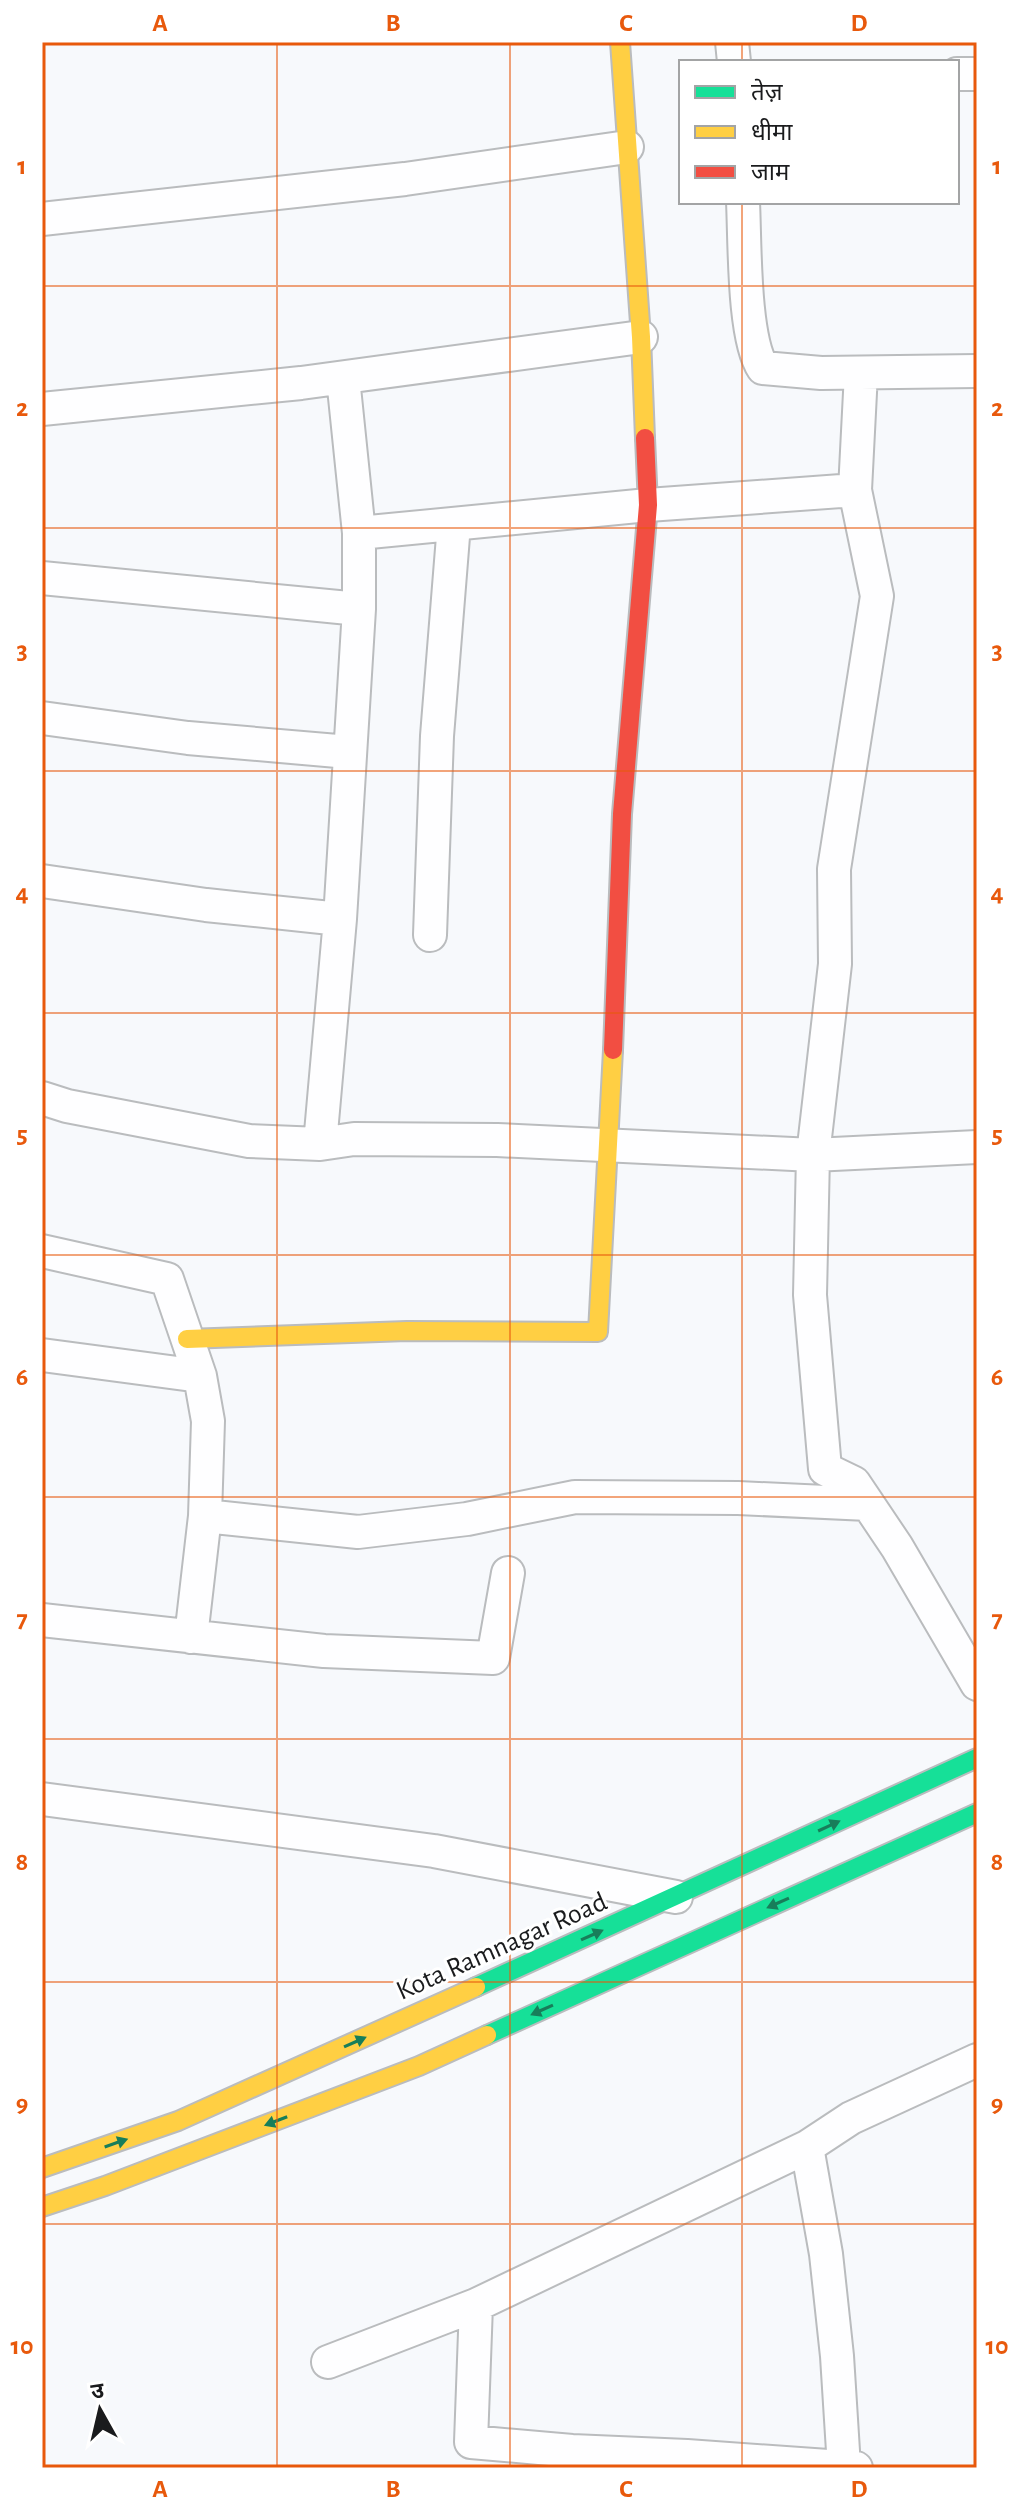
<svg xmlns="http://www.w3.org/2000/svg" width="1019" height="2510" viewBox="0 0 1019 2510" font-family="'Alegreya Sans','Noto Sans Devanagari',sans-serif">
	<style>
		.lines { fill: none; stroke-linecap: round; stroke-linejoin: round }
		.street-casing { stroke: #babcbe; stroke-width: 36 }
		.fast-casing { stroke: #babcbe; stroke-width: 22 }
		.slow-casing { stroke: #babcbe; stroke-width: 22 }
		.jam-casing { stroke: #babcbe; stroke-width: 22 }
		.street { stroke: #fefeff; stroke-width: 32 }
		.fast { stroke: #16e098; stroke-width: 18 }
		.slow { stroke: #ffcf43; stroke-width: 18 }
		.jam { stroke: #f24e42; stroke-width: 18 }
		.oneway { fill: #187e5a }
		.grid { fill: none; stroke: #e8590c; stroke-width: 2; stroke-opacity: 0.55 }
		.labels { text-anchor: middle; stroke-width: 6; stroke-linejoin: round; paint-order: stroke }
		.street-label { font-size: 28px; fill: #1a1b1d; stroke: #fff }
		.neatline { fill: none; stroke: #e8590c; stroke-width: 3 }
		.grid-label { font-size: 26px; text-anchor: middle; font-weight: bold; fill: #e8590c }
	</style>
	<rect width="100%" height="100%" fill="#f7f9fc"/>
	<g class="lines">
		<!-- street casing -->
		<g class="street-casing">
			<path id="street" d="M732 42 734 62
				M957 74H977
				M743 202C745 241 743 338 763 368L821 373 977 371
				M42 219 405 179 627 147
				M861 373 855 490 877 596 834 869 835 964 813 1155 810 1295 825 1469 854 1483 897 1547 977 1684
				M343 378 359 533 648 505 855 490
				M42 409 301 383 641 337
				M42 578 359 609
				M42 718 188 738 349 752
				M42 881 206 905 340 919
				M430 935 437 736 454 524
				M42 1098 67 1106 249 1141 320 1144 354 1139 497 1140 813 1155 977 1147
				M320 1144 340 919 359 609V533
				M42 1251 167 1279 200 1376 208 1421 205 1516 191 1637
				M42 1355 200 1376
				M205 1516 358 1532 467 1519 575 1497 738 1498 868 1504
				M42 1620 324 1651 493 1658 508 1573
				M42 1799 434 1851 676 1897
				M807 2147 826 2254 837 2356 844 2467
				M476 2305 471 2442 572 2451 687 2456 856 2468
				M328 2362 476 2305 807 2147 851 2118 977 2060"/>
		</g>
		<!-- fast casing -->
		<g class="fast-casing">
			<path id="fast" d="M476 1987 977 1758
				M487 2035 977 1813"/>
		</g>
		<!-- slow casing -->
		<g class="slow-casing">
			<path id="slow" d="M620 42 641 337 645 438
				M187 1339 407 1331 598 1332 613 1050
				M42 2168 178 2121 476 1987
				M42 2207 105 2186 419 2066 487 2035"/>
		</g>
		<!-- jam casing -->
		<g class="jam-casing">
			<path id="jam" d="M613 1050 622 814 648 505 645 438"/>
		</g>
		<!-- street -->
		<use href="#street" class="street"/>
		<!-- fast -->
		<use href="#fast" class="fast"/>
		<!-- slow -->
		<use href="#slow" class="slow"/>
		<!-- jam -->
		<use href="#jam" class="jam"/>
	</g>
	<!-- one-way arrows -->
	<defs><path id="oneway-solid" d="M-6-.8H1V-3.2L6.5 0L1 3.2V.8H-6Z" transform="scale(2)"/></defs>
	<g class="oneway">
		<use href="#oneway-solid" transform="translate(829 1826) rotate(-25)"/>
		<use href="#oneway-solid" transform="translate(778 1903) rotate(156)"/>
		<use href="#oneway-solid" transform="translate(592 1935) rotate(-24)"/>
		<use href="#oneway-solid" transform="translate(542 2010) rotate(156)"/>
		<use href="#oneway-solid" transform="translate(355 2042) rotate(-24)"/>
		<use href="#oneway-solid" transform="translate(276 2121) rotate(159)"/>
		<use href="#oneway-solid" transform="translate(116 2143) rotate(-19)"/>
	</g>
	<!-- grid -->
	<path class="grid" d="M277 42V2468M510 42V2468M742 42V62M742 202V2468M42 286H977M42 528H977M42 771H977M42 1013H977M42 1255H977M42 1497H977M42 1739H977M42 1982H977M42 2224H977"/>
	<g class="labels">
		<!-- street labels -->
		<g class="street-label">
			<text transform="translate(501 1945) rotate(-24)" y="10">Kota Ramnagar Road</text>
		</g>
	</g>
	<!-- border -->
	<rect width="1019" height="2510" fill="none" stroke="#ffffff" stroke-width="88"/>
	<!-- legend -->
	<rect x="679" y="60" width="280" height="144" fill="#ffffff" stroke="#a3a4a5" stroke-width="2"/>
	<rect x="695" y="86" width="40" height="12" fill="#16e098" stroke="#a3a4a5" stroke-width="2"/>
	<text x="751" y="100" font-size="24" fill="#1a1b1d">तेज़</text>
	<rect x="695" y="126" width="40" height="12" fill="#ffcf43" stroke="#a3a4a5" stroke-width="2"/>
	<text x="751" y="140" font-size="24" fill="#1a1b1d">धीमा</text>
	<rect x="695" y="166" width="40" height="12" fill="#f24e42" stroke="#a3a4a5" stroke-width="2"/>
	<text x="751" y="180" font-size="24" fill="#1a1b1d">जाम</text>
	<!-- north arrow -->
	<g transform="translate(100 2410) rotate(352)" stroke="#ffffff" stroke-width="6" paint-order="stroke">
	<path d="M0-6L14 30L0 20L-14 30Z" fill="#1a1b1d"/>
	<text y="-12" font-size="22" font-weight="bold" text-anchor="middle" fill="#1a1b1d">उ</text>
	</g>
	<rect x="44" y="44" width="931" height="2422" class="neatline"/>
	<g class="grid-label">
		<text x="160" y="31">A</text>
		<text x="393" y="31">B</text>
		<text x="626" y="31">C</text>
		<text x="859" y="31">D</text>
		<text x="22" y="174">1</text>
		<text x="997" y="174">1</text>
		<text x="22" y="416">2</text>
		<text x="997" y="416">2</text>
		<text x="22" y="659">3</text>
		<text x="997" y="659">3</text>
		<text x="22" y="901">4</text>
		<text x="997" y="901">4</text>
		<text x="22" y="1143">5</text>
		<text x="997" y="1143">5</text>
		<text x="22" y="1385">6</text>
		<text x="997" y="1385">6</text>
		<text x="22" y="1627">7</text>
		<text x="997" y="1627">7</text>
		<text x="22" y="1870">8</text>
		<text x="997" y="1870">8</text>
		<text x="22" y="2112">9</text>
		<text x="997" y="2112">9</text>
		<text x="22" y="2354">10</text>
		<text x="997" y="2354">10</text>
		<text x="160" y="2497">A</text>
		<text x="393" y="2497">B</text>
		<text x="626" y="2497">C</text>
		<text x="859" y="2497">D</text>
	</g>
</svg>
